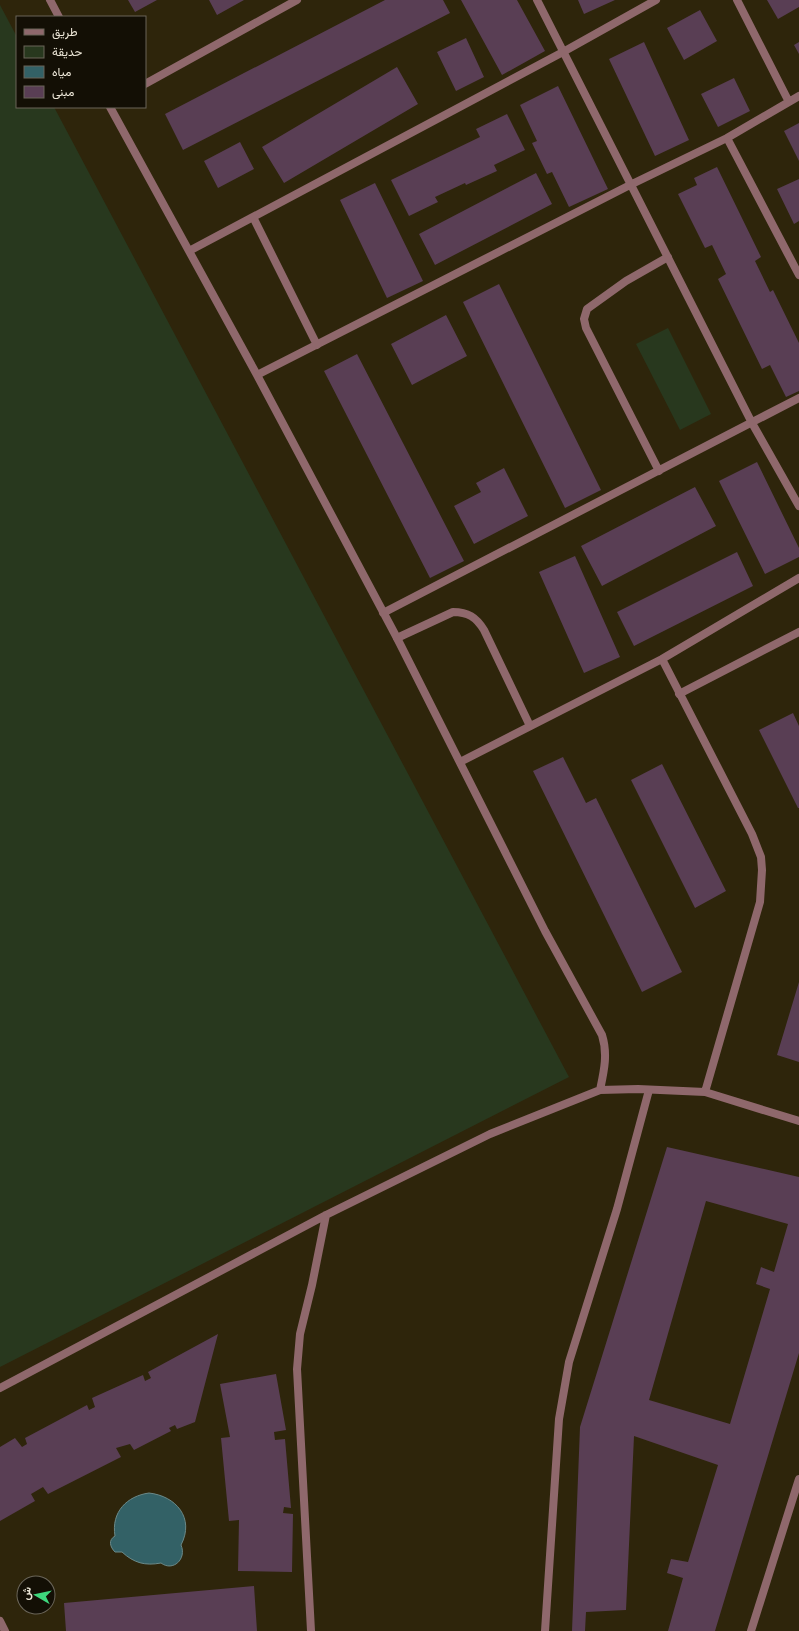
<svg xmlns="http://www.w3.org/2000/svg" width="799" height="1631" viewBox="0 0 799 1631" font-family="'Golos Text',Vazirmatn,sans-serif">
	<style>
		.green { fill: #28381e }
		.water { fill: #336166; stroke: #6b8988 }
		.building { fill: #593e54; fill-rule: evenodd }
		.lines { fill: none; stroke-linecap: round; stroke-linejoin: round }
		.service { stroke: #8f686c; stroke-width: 8 }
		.minor { stroke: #8f686c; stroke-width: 8 }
		.tertiary { stroke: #8f686c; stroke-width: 8 }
	</style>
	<rect width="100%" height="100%" fill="#2e250b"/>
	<!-- green -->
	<path class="green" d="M0 5 17 37V107H54L569 1077 0 1367Z
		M668 328 711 414 680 430 636 344Z"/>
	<!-- water -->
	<path class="water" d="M149 1493C176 1496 195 1518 181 1545 187 1559 173 1572 161 1563 145 1566 134 1563 122 1552H115C110 1547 108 1540 115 1536 111 1512 127 1496 149 1493Z"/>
	<!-- building -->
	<path class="building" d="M128 0H157L135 12Z
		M209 0H244L217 15Z
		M385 0H443L450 13 183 150 165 114Z
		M461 0H517L545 51 502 75Z
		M578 0H615L584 14Z
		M767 0H799V7L778 19Z
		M700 10 717 41 684 60 667 28Z
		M466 38 484 77 456 91 437 52Z
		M644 42 689 140 655 156 609 59Z
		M799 42V54L794 45Z
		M397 67 418 104 284 183 262 147Z
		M734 78 750 111 718 127 701 94Z
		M558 86 608 189 569 207 552 172 547 174 532 143 537 141 520 105Z
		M507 114 525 150 494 165 497 171 466 185 465 183 435 197 438 202 409 216 391 180 480 137 476 129Z
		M799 123V161L784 131Z
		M240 142 254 169 218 188 204 161Z
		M717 167 761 257 755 261 770 292 773 290 799 343V391L786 397 770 365 762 369 718 279 726 274 712 245 705 248 678 194 697 185 694 178Z
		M536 173 552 204 435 265 419 234Z
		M799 179V221L794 224 777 189Z
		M375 183 423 281 387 298 340 200Z
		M499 284 601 490 565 508 463 302Z
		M446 315 467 356 412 385 391 344Z
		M357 354 464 561 430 578 324 371Z
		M757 462 799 548V557L765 574 719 481Z
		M504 468 528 516 474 544 454 506 481 492 476 483Z
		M695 487 716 526 602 586 581 546Z
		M737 552 753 586 634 646 617 612Z
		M575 556 620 657 584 673 539 572Z
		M793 713 799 726V808H798L759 730Z
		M563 757 586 803 596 798 682 972 642 992 533 771Z
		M662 764 726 891 695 908 631 780Z
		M799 982V1062L777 1055Z
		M667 1147 799 1177V1353L715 1631H668L683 1578 667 1573 671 1559 688 1562 718 1465 634 1436 626 1610 586 1612 585 1631H572L580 1427ZM706 1201 788 1224 774 1272 761 1267 756 1284 770 1289 730 1424 649 1400Z
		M218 1334 195 1422 177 1429 175 1425 169 1428 171 1431 134 1450 130 1444 116 1448 121 1457 48 1494 43 1487 31 1494 35 1501 0 1521V1447L15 1438 22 1447 27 1444 25 1438 87 1405 89 1410 95 1407 92 1398 143 1375 145 1381 151 1378 148 1372Z
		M276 1374 286 1430 274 1432 275 1440 285 1439 291 1508 284 1507 283 1513 293 1514 292 1572 238 1571 239 1520 229 1521 221 1438 230 1437 220 1384Z
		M254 1586 257 1631H66L64 1603Z"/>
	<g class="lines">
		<!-- service -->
		<path class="service" d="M397 638 453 612C468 612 476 617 484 630L530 726
			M679 694 799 632
			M545 1631 559 1419 569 1362 617 1209 649 1090"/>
		<!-- minor -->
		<path class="minor" d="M50 0 59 17
			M537 0 752 423 799 506
			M737 0 789 102
			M145 84 297 0
			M110 107 257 375 397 638 545 931 602 1035C608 1054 604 1071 600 1090
			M727 138 799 275
			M253 217 317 345
			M189 251 563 52 656 0
			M257 375 630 185 727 138 799 96
			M659 471 586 328 584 319 587 309 626 281 668 257
			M383 613 799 398
			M662 659 752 834 761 857 762 870 760 902 705 1092
			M460 762 662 659 799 578
			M0 1388 326 1215 490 1134 600 1090 638 1089 705 1092 799 1121
			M0 1621 5 1631
			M311 1631 297 1369 300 1334 312 1285 326 1215"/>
		<!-- tertiary -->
		<path class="tertiary" d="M751 1631 799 1479"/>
	</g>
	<!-- legend -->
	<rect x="16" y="16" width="130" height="92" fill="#130f05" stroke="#6a6559"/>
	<rect x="24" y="29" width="20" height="6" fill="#8f686c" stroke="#6a6559"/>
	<text x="52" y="36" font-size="12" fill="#ede7d8">طريق</text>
	<rect x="24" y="46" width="20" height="12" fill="#28381e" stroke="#6a6559"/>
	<text x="52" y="56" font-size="12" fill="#ede7d8">حديقة</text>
	<rect x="24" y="66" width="20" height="12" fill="#336166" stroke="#6a6559"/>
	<text x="52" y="76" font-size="12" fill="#ede7d8">مياه</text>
	<rect x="24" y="86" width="20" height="12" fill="#593e54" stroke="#6a6559"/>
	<text x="52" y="96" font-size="12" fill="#ede7d8">مبنى</text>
	<!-- north arrow -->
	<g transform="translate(36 1595) rotate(279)"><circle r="19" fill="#130f05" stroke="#6a6559"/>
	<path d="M0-3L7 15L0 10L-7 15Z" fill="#3ed77d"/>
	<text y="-6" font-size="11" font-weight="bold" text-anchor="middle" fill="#ede7d8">ش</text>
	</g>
</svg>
